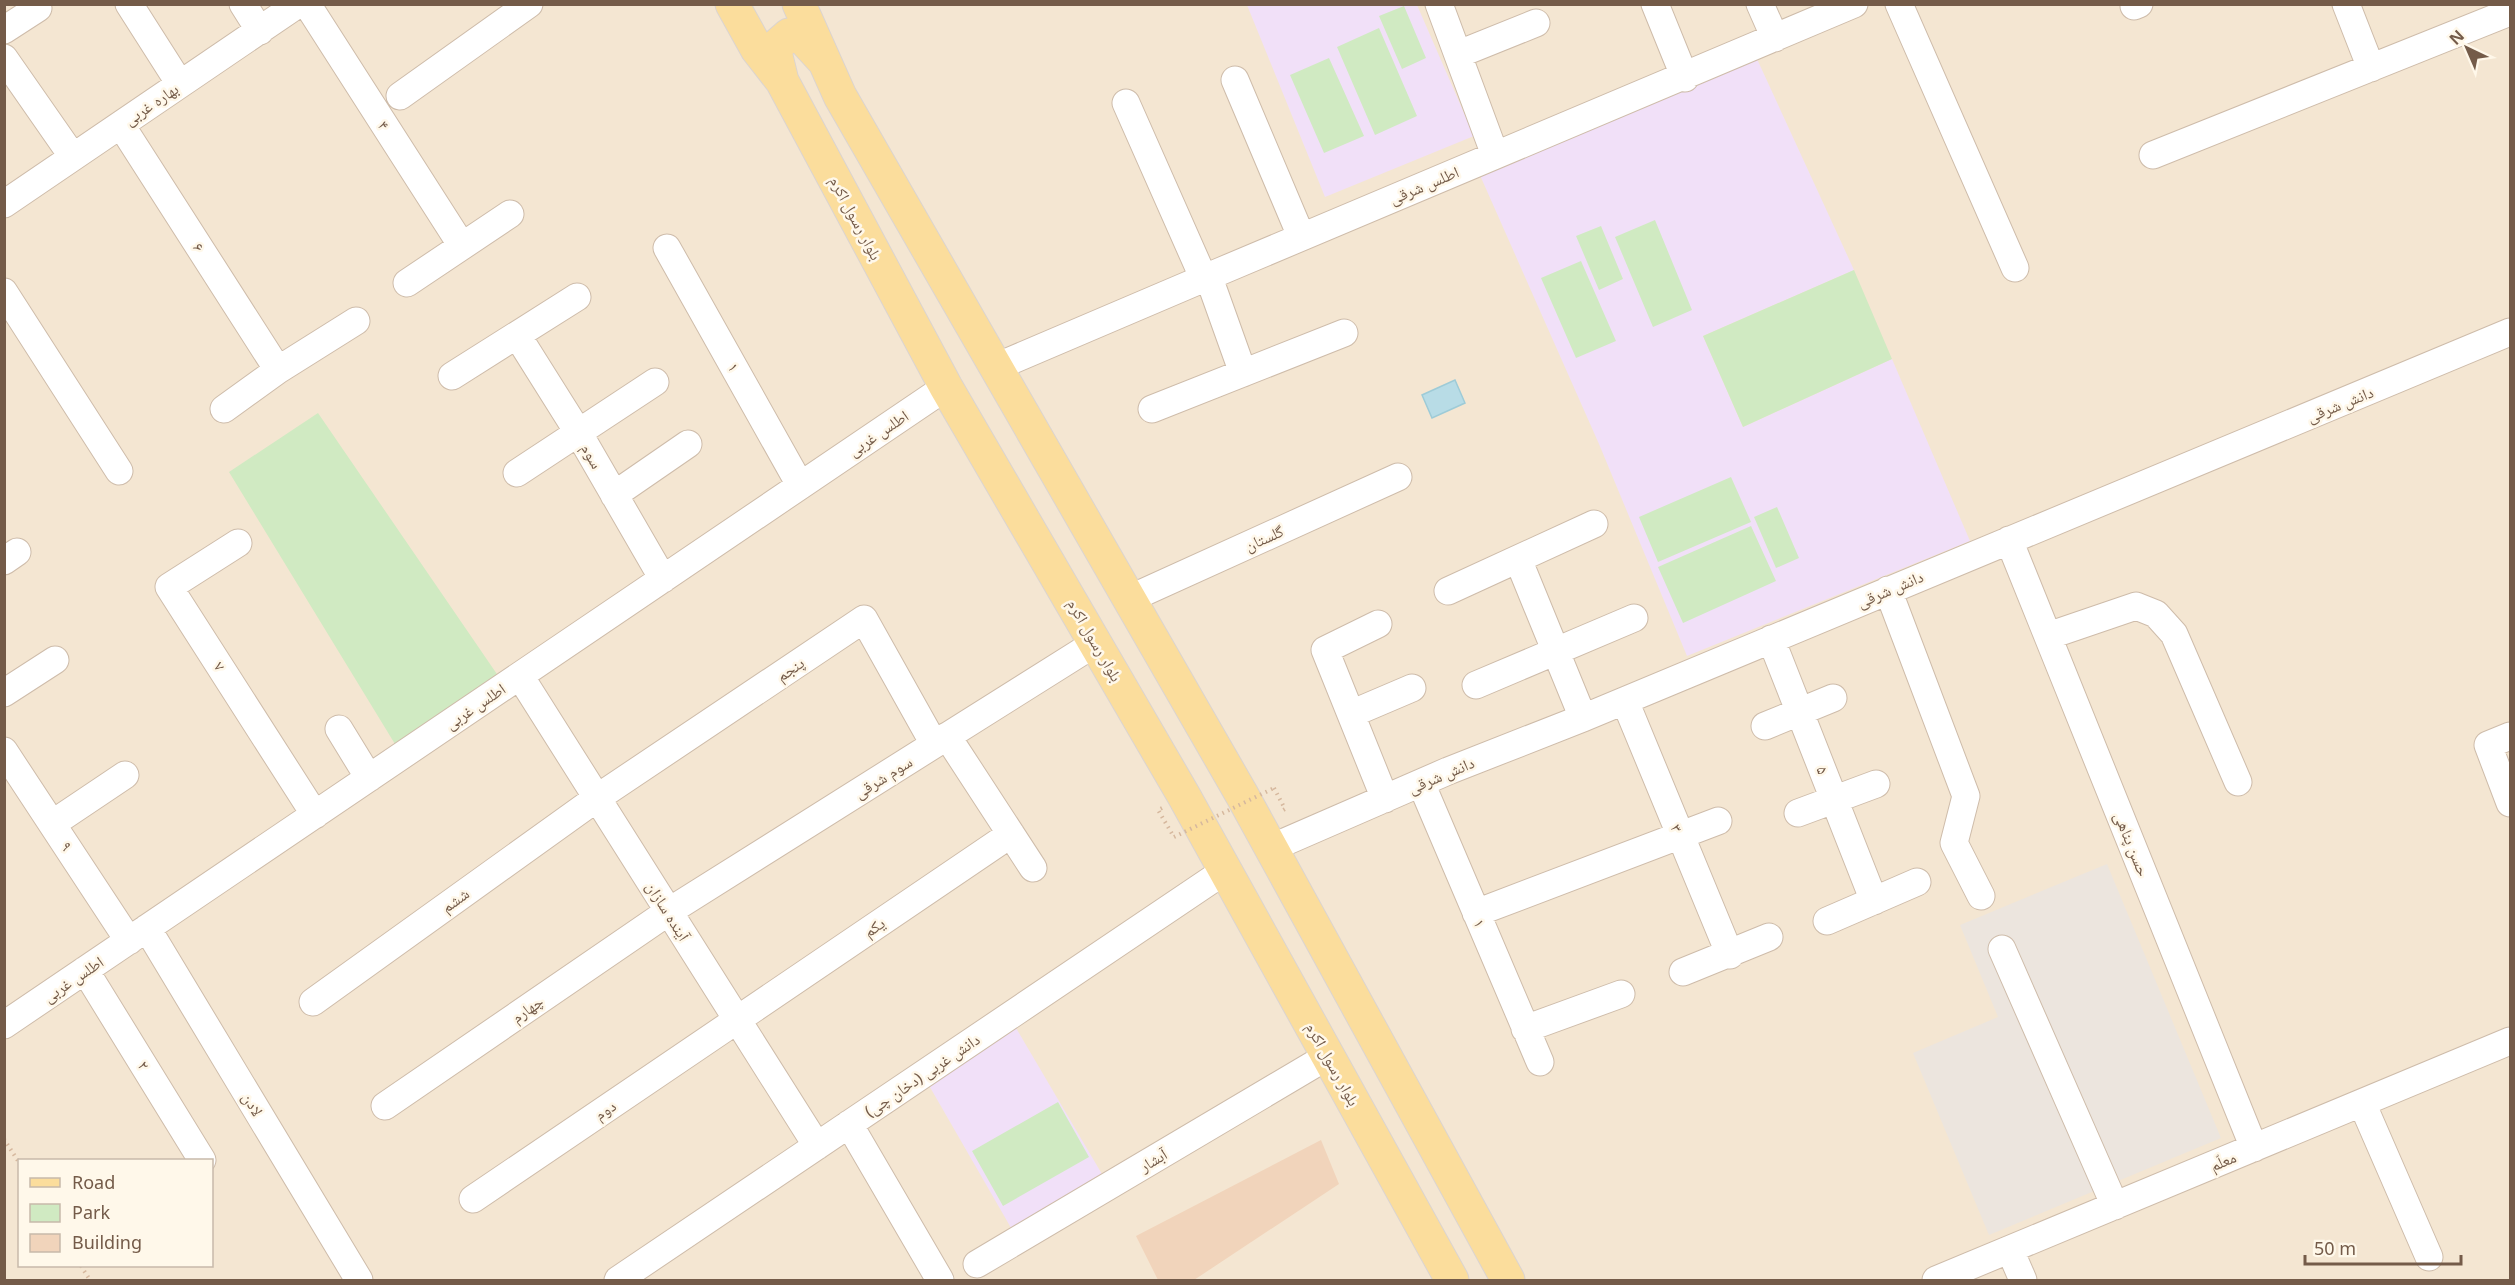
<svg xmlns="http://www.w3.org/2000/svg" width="2515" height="1285" viewBox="0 0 2515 1285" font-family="'Noto Sans','Noto Naskh Arabic',sans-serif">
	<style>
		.residential { fill: #f4e6d2; fill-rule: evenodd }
		.industrial { fill: #ece5de }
		.education { fill: #f1e0f8 }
		.green { fill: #d0eac2 }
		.water { fill: #b8dce6; stroke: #9ecbd7; stroke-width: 1.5 }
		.building { fill: #f1d4bb }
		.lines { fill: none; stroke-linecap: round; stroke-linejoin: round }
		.minor-casing { stroke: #cebcaa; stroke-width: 29 }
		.major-casing { stroke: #dbd4d0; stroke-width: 35 }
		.path { stroke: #d6b89e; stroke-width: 4; stroke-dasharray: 1.5 4.5; stroke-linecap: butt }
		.minor { stroke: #fff; stroke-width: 27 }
		.major { stroke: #fbdd9c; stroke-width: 33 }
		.path-bridge { stroke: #d6b89e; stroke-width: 4; stroke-dasharray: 1.5 4.5; stroke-linecap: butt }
		.labels { text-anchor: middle; stroke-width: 5; stroke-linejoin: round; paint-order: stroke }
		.street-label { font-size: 16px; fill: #745b49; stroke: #fff8ea }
	</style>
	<rect width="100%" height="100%" fill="#fcf4e4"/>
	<!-- residential -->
	<path class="residential" d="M5 5H2510V1280H5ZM20 1160H212V1266H20Z"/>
	<!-- industrial -->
	<path class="industrial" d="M2107 864 2221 1138 1989 1235 1913 1053 1998 1017 1960 925Z"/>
	<!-- education -->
	<path class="education" d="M1247 5H1417L1474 136 1325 197Z
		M1757 59 1854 270 1703 336 1743 427 1892 359 1970 541 1687 656 1599 444 1479 173Z
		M1013 1023 1109 1186 1018 1240 927 1082Z"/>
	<!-- green -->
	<path class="green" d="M1404 6 1426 58 1402 69 1379 16Z
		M1379 28 1417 116 1375 135 1337 47Z
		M1329 58 1364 136 1324 153 1290 75Z
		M1655 220 1692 310 1653 327 1615 237Z
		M1601 226 1623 279 1599 290 1576 236Z
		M1581 261 1616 341 1576 358 1541 278Z
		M1854 270 1892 359 1743 427 1703 336Z
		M318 413 501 680 398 749 229 472Z
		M1731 477 1751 522 1658 562 1639 517Z
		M1777 507 1799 558 1776 568 1754 517Z
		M1751 526 1776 581 1683 623 1658 567Z
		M1058 1102 1089 1157 1003 1206 972 1151Z"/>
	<!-- water -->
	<path class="water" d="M1455 380 1465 403 1432 418 1422 395Z"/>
	<!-- building -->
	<path class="building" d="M1321 1140 1339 1184 1194 1280H1158L1136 1236Z"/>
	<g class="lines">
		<!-- minor casing -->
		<g class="minor-casing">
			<path id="minor" d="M129 4 180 84
				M243 4 260 31
				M307 4 462 246
				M1439 4 1495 155
				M1655 4 1685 78
				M1760 4 1775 38
				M1899 4 2015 268
				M2346 4 2371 68
				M2134 6 2139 4
				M4 30 38 8
				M1459 54 1536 23
				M4 58 73 157
				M1235 80 1301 236
				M400 96 529 4
				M1126 103 1203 277
				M121 125 278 370
				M2153 155 2510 12
				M4 204 298 4
				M667 248 800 485
				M1208 275 1243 373
				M407 283 510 214
				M4 292 119 471
				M517 335 578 432 663 579
				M996 367C1281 244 1568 127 1854 4
				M452 376 577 297
				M224 409 278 370 356 321
				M1152 409 1344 333
				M517 473 655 382
				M614 495 688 444
				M2009 540 2254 1148
				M238 543 169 587 315 815
				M1518 559 1583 718
				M4 561 17 552
				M1888 590 1966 796 1954 843 1981 896
				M1448 591 1594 524
				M1129 599 1398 477
				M1378 624 1325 650 1385 799
				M2048 636 2136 606 2156 614 2174 634 2238 782
				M1771 639 1874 901
				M520 676 817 1146
				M1476 685 1634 618
				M4 693 55 660
				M1625 701 1730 955
				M1351 714 1412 688
				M1765 726 1833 698
				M339 729 369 778
				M947 736 1033 868
				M2510 736 2488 745 2510 803
				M4 751 129 941
				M1421 783 1540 1062
				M1798 813 1876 784
				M52 824 125 775
				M1271 848 1448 771 1583 718 2510 332
				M1476 913 1718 821
				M1827 921 1917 882
				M147 928 359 1280
				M2002 949 2115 1206
				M85 970 202 1160
				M1683 972 1769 937
				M313 1002 597 798 864 619 934 744
				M4 1025 946 387
				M1525 1029 1621 994
				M2362 1103 2429 1257
				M385 1106 668 912 1097 642
				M849 1124 940 1280
				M473 1199 1011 834
				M2010 1250 2023 1280
				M977 1264 1328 1056
				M618 1280 1226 870
				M1936 1280 2510 1041"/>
		</g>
		<!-- major casing -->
		<g class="major-casing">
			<path id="major" d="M732 4 757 49 782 81 946 387 1184 796 1452 1280
				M799 4 840 96 1242 795 1508 1280
				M782 81 774 48 789 35 801 36 823 60"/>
		</g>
		<!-- path -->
		<path class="path" d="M1274 788 1285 809 1280 812
			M1162 808 1158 810 1174 837
			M4 1139 20 1164
			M81 1266 90 1280"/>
		<!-- minor -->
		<use href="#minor" class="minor"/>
		<!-- major -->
		<use href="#major" class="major"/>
		<!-- path-bridge -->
		<path class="path-bridge" d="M1174 837 1274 788"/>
	</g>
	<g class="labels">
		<!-- street labels -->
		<g class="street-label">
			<text transform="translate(151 104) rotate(-34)" y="6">بهاره غربی</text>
			<text transform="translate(384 125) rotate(57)" y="6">۴</text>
			<text transform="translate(1424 185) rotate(-23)" y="6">اطلس شرقی</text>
			<text transform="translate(856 218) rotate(62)" y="6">بلوار رسول اکرم</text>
			<text transform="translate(199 247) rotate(57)" y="6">۶</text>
			<text transform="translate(734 367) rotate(61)" y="6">۱</text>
			<text transform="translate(2340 404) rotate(-22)" y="6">دانش شرقی</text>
			<text transform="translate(878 433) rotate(-34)" y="6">اطلس غربی</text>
			<text transform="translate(592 456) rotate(60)" y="6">سوم</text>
			<text transform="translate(1264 538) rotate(-24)" y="6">گلستان</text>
			<text transform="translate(1890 589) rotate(-23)" y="6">دانش شرقی</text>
			<text transform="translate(1095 640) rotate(60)" y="6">بلوار رسول اکرم</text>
			<text transform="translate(220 666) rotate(57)" y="6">۷</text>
			<text transform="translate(790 669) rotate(-34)" y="6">پنجم</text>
			<text transform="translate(475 706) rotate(-34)" y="6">اطلس غربی</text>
			<text transform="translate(1823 770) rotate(69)" y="6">۵</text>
			<text transform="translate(1441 775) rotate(-23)" y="6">دانش شرقی</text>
			<text transform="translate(883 777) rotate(-32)" y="6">سوم شرقی</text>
			<text transform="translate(1677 828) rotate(68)" y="6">۳</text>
			<text transform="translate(2132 844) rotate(68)" y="6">حسن پناهی</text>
			<text transform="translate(67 846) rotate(57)" y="6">۹</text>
			<text transform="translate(455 900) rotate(-36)" y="6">ششم</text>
			<text transform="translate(668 911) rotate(58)" y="6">آینده سازان</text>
			<text transform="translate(1480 923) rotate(67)" y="6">۱</text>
			<text transform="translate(874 927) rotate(-34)" y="6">یکم</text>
			<text transform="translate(73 979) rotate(-34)" y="6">اطلس غربی</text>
			<text transform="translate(527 1009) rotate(-35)" y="6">چهارم</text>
			<text transform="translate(1333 1064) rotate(61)" y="6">بلوار رسول اکرم</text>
			<text transform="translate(144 1065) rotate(58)" y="6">۲</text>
			<text transform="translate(922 1075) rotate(-34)" y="6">دانش غربی (دخان چی)</text>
			<text transform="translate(253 1104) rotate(59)" y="6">لادن</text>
			<text transform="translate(605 1110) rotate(-34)" y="6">دوم</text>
			<text transform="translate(1153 1160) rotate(-31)" y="6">آبشار</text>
			<text transform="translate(2223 1161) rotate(-23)" y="6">معلّم</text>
		</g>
	</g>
	<!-- border -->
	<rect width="2515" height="1285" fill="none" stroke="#745b49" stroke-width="12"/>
	<!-- legend -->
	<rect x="18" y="1159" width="195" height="108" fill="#fff8ea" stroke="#c7b9aa" stroke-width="1.5"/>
	<rect x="30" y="1178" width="30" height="9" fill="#fbdd9c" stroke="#c7b9aa" stroke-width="1.5"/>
	<text x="72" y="1189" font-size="18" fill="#745b49">Road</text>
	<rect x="30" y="1204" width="30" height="18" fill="#d0eac2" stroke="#c7b9aa" stroke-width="1.5"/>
	<text x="72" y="1219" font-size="18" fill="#745b49">Park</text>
	<rect x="30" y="1234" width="30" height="18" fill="#f1d4bb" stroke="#c7b9aa" stroke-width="1.5"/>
	<text x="72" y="1249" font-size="18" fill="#745b49">Building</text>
	<!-- north arrow -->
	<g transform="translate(2467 48) rotate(316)" stroke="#fff8ea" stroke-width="4.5" paint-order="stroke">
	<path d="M0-4.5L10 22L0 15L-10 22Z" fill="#745b49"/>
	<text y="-9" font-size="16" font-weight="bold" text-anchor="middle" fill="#745b49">N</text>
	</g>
	<!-- scale -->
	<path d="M2305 1255v9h156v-9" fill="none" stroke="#745b49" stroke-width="3"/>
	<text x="2314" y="1255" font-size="18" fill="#745b49" stroke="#fff8ea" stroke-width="4.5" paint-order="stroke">50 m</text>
</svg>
